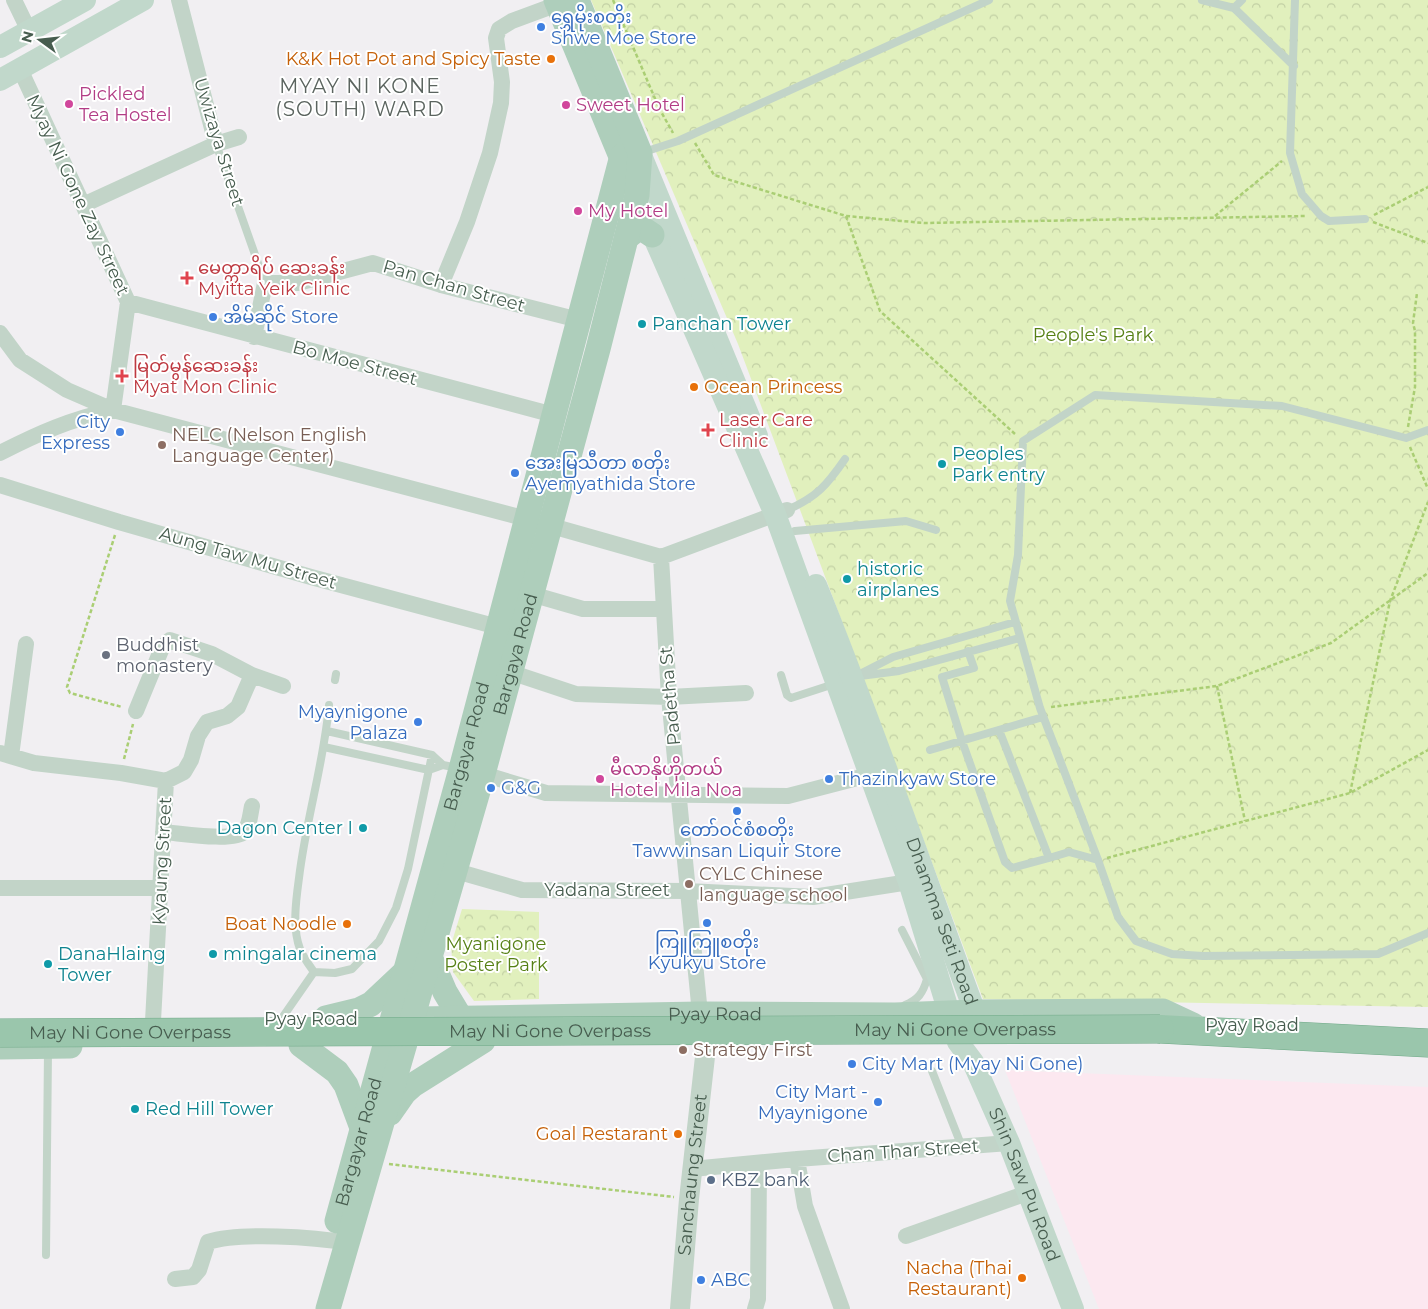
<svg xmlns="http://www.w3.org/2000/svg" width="1428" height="1309" viewBox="0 0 1428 1309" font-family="Montserrat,'Noto Sans Myanmar',sans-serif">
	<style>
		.commercial { fill: #fce8f0 }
		.park { fill: url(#park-crowns) }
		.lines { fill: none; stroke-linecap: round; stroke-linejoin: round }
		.trunk-casing { stroke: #71aa89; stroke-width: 29 }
		.path { stroke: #aace74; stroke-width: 2.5; stroke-dasharray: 4 2.5; stroke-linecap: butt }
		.service { stroke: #c2d4c8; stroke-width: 8 }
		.minor { stroke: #c2d4c8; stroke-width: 16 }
		.tertiary { stroke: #c2d4c8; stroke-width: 20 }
		.secondary { stroke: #c1d8cb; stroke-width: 22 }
		.primary { stroke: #aecebb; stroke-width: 25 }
		.trunk { stroke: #9ac6ac; stroke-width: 28 }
		.trunk-bridge-casing { stroke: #71aa89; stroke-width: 29; stroke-linecap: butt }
		.trunk-bridge { stroke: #9ac6ac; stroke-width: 28 }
		.shop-dot { fill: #3f7fe0; stroke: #fff; stroke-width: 2 }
		.food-dot { fill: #e8710a; stroke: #fff; stroke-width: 2 }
		.hotel-dot { fill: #d1479c; stroke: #fff; stroke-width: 2 }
		.health-dot { fill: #e0444e; stroke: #fff; stroke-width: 2 }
		.culture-dot { fill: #0f9aa8; stroke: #fff; stroke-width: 2 }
		.education-dot { fill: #8d6e63; stroke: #fff; stroke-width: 2 }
		.worship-dot { fill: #6b7280; stroke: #fff; stroke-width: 2 }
		.service-dot { fill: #5c6f8a; stroke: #fff; stroke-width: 2 }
		.labels { text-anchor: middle; stroke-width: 4; stroke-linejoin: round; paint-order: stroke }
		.shop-label { font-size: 18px; fill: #366cbe; stroke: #fff; text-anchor: start }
		.food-label { font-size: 18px; fill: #c56008; stroke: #fff; text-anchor: end }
		.hotel-label { font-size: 18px; fill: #b23c85; stroke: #fff; text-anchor: start }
		.street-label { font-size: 18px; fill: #475d4f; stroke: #fff }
		.health-label { font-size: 18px; fill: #be3a42; stroke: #fff; text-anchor: start }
		.culture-label { font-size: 18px; fill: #0d838f; stroke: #fff; text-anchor: start }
		.park-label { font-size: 18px; fill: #568015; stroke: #fff }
		.education-label { font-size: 18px; fill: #785e54; stroke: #fff; text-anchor: start }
		.worship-label { font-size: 18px; fill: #5b616d; stroke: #fff; text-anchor: start }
		.service-label { font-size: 18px; fill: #4e5e75; stroke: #fff; text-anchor: start }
		.quarter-label { font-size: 20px; letter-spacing: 1px; fill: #5b645f; stroke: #fff }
	</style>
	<defs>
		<pattern id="park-crowns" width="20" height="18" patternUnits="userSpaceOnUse" patternTransform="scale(1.25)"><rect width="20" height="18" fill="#e1f0bd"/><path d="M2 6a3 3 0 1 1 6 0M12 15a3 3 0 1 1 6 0" fill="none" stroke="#c2d0a4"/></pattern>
	</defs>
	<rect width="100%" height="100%" fill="#f1eff2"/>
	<!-- commercial -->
	<path class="commercial" d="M1005 1070 1428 1087V1309H1099Z"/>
	<!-- park -->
	<path class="park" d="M591 0H1428V1007L983 999 738 344Z
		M462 909 539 912V999L474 1001 453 972 451 945Z"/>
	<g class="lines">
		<!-- trunk casing -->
		<g class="trunk-casing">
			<path id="trunk" d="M1160 1029 1428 1043"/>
		</g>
		<!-- path -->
		<path class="path" d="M613 0 659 108 673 133
			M695 143 714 175 846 216 924 223 1307 216
			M1374 215 1428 187
			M846 216 880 311 1015 434
			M1215 216 1282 161
			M1373 222 1428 243
			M1408 427 1415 387V331L1413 323 1417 293
			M1410 447 1428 489
			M115 535 67 687 70 693 122 707
			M1217 686 1245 821
			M1051 707 1217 686 1331 643 1428 573
			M124 759 133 724
			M1350 793 1390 601 1428 502
			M1107 858 1350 793 1428 750
			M389 1164 674 1197"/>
		<!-- service -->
		<path class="service" d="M1202 0 1234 8 1294 66
			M1295 0 1290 153 1302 194 1321 216 1329 221 1365 219
			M1234 8 1242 0
			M216 144 265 283
			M644 152 678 141 989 0
			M1428 430 1406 438 1282 406 1095 395 1023 441 1018 555 1010 601 1040 708 1098 860 1118 917 1136 941 1172 954 1203 956 1378 954 1428 933
			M787 510C817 497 827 485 845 459
			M795 531 906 521 936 530
			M968 651 974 668 942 677 962 741 1005 862 1012 868 1049 858
			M781 675 787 695 791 698 834 684
			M860 676 899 671 1019 638
			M854 677 893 657 1015 622
			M335 680 336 674
			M999 730 1049 858 1069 852 1098 860
			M327 731 432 755 443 765 458 768
			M324 747 429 770 443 765
			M930 750 1043 717
			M902 930 927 979C923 993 918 1000 905 1005
			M314 972C309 965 303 957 300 949 292 928 296 900 299 878 306 819 324 763 329 705
			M314 972 335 973 352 969 379 941 396 908 408 869 432 755
			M282 1018 314 972
			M932 1071 962 1147
			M46 1255 48 1050"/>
		<!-- minor -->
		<path class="minor" d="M14 0 29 31
			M179 0 216 144
			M83 205 216 144 239 137
			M441 285 467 222 490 153 501 103 502 82 496 38 499 29 512 21 558 4
			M128 302 554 415
			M0 333 20 360 67 390 113 410 527 519 661 557 787 510
			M254 337 265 283H298L373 263 441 285 579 320
			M0 453C39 433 71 419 113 410L128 302 20 69
			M0 485 119 522 311 577 498 627
			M661 557 669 697 700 1014
			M531 594 583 609H663
			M510 672 576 694 669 697 746 693
			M136 711 162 648 170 640 212 654 252 675
			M0 753 34 763 121 773 166 781 153 1021
			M11 756 26 644
			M483 774 546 793 788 796 869 775
			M166 781 184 772 191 760 198 736 207 722 227 716 238 707 252 675 283 686
			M163 832C179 833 233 842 244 832 250 825 250 815 252 806
			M456 871 522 890 687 891 813 897 909 882
			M0 888H160
			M797 1159 805 1206 842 1309
			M692 1169 797 1159 1009 1143
			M906 1236 1027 1193
			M175 1279 193 1277 199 1270 208 1242C240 1232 314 1237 349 1243
			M755 1309 758 1299 759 1164"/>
		<!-- tertiary -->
		<path class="tertiary" id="s1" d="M680 1309 689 1199 707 1039"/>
		<!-- secondary -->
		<g class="secondary">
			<path d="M0 47 85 0"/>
			<path d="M0 80 143 0"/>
			<path d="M640 153 757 436"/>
			<path id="s2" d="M645 217 775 514 909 882 958 1042 973 1062 1009 1143 1073 1309"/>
			<path id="s3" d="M816 585C873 726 922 870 975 1012L976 1029"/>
		</g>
		<!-- primary -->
		<g class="primary">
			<path d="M556 0 627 171"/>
			<path d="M627 237 640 227 652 235"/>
			<path d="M430 957 445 992 460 1017"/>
			<path d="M326 1018 359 1010 371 1004 404 973"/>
			<path id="s4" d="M419 1019 700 1014 895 1015 975 1012 1163 1011 1193 1025"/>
			<path d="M301 1045 337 1072 346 1085 362 1128"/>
			<path d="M0 1047 70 1046"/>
			<path d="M390 1113 404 1093 413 1085 483 1041"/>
			<path id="s5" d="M337 1221 461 769 622 156"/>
			<path id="s6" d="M328 1309 483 774 598 349 637 195 640 153 577 0"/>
		</g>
		<!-- trunk -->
		<use href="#trunk" class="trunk"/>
		<!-- trunk-bridge casing -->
		<g class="trunk-bridge-casing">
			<g id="trunk-bridge">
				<path id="s7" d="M0 1033 1160 1029"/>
			</g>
		</g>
		<!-- trunk-bridge -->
		<use href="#trunk-bridge" class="trunk-bridge"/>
	</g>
	<!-- markers -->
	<g class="shop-dot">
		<circle cx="541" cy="27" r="5"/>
		<circle cx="213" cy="317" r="5"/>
		<circle cx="120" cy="432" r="5"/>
		<circle cx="515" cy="473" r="5"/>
		<circle cx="418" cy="722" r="5"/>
		<circle cx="829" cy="779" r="5"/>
		<circle cx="491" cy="788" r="5"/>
		<circle cx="737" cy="811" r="5"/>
		<circle cx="707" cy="923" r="5"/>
		<circle cx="852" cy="1064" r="5"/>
		<circle cx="878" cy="1102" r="5"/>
		<circle cx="701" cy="1280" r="5"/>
	</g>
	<g class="food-dot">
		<circle cx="551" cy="59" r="5"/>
		<circle cx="694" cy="387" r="5"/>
		<circle cx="347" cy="924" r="5"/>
		<circle cx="678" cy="1134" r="5"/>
		<circle cx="1022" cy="1278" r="5"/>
	</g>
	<g class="hotel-dot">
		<circle cx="69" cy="104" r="5"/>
		<circle cx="566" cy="105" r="5"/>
		<circle cx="578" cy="211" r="5"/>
		<circle cx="600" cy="779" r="5"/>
	</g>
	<g class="health-dot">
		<path d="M184.5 270.5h5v5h5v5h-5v5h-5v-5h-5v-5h5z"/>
		<path d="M119.5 368.5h5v5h5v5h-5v5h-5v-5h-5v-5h5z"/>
		<path d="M705.5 422.5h5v5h5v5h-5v5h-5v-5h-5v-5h5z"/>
	</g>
	<g class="culture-dot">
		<circle cx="642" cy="324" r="5"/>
		<circle cx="942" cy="464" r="5"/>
		<circle cx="847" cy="579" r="5"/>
		<circle cx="363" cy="828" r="5"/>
		<circle cx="213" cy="954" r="5"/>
		<circle cx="48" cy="964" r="5"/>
		<circle cx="135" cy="1109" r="5"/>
	</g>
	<g class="education-dot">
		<circle cx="162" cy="445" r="5"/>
		<circle cx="689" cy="884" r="5"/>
		<circle cx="683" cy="1050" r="5"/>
	</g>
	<circle class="worship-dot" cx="106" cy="655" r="5"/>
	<circle class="service-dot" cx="711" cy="1180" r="5"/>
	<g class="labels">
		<!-- shop labels -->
		<g class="shop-label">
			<text x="551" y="23">ရွှေမိုးစတိုး<tspan x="551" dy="21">Shwe Moe Store</tspan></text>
			<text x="223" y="323">အိမ်ဆိုင် Store</text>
			<text x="110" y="428" text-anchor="end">City<tspan x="110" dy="21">Express</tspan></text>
			<text x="525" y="469">အေးမြသီတာ စတိုး<tspan x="525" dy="21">Ayemyathida Store</tspan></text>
			<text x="408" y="718" text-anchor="end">Myaynigone<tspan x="408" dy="21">Palaza</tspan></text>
			<text x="839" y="785">Thazinkyaw Store</text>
			<text x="501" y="794">G&amp;G</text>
			<text x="737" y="836" text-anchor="middle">တော်ဝင်စံစတိုး<tspan x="737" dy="21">Tawwinsan Liquir Store</tspan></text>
			<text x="707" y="948" text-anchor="middle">ကြူကြူစတိုး<tspan x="707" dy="21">Kyukyu Store</tspan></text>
			<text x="862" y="1070">City Mart (Myay Ni Gone)</text>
			<text x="868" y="1098" text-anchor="end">City Mart -<tspan x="868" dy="21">Myaynigone</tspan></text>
			<text x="711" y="1286">ABC</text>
		</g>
		<!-- food labels -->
		<g class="food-label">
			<text x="541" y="65">K&amp;K Hot Pot and Spicy Taste</text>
			<text x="704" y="393" text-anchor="start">Ocean Princess</text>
			<text x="337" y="930">Boat Noodle</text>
			<text x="668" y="1140">Goal Restarant</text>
			<text x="1012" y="1274">Nacha (Thai<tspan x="1012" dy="21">Restaurant)</tspan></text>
		</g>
		<!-- hotel labels -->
		<g class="hotel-label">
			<text x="79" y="100">Pickled<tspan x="79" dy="21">Tea Hostel</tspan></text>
			<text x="576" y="111">Sweet Hotel</text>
			<text x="588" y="217">My Hotel</text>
			<text x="610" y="775">မီလာနိုဟိုတယ်<tspan x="610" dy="21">Hotel Mila Noa</tspan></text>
		</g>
		<!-- street labels -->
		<g class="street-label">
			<text transform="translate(219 142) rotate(73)" y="6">Uwizaya Street</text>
			<text transform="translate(78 195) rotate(65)" y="6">Myay Ni Gone Zay Street</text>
			<text transform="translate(454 286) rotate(16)" y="6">Pan Chan Street</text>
			<text transform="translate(355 363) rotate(15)" y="6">Bo Moe Street</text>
			<text transform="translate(248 558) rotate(16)" y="6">Aung Taw Mu Street</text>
			<text dy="6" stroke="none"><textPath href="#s6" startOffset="681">Bargaya Road</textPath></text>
			<text transform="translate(670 696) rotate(-95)" y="6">Padetha St</text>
			<text dy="6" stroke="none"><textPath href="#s5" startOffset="492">Bargayar Road</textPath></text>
			<text transform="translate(162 861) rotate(-87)" y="6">Kyaung Street</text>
			<text x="607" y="896">Yadana Street</text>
			<text dy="6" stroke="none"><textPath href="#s3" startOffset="359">Dhamma Seti Road</textPath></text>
			<text dy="6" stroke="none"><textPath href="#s4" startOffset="296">Pyay Road</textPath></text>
			<text x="311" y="1025">Pyay Road</text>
			<text x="1252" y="1031">Pyay Road</text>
			<text dy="6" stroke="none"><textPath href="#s7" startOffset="955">May Ni Gone Overpass</textPath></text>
			<text dy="6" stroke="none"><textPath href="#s7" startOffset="550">May Ni Gone Overpass</textPath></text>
			<text dy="6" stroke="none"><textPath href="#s7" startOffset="130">May Ni Gone Overpass</textPath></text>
			<text dy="6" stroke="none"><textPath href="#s5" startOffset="82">Bargayar Road</textPath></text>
			<text transform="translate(903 1151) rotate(-4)" y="6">Chan Thar Street</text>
			<text dy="6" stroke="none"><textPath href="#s1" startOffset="135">Sanchaung Street</textPath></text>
			<text dy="6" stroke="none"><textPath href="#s2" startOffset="1041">Shin Saw Pu Road</textPath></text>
		</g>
		<!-- health labels -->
		<g class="health-label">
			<text x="198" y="274">မေတ္တာရိပ် ဆေးခန်း<tspan x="198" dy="21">Myitta Yeik Clinic</tspan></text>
			<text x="133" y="372">မြတ်မွန်ဆေးခန်း<tspan x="133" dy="21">Myat Mon Clinic</tspan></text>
			<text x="719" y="426">Laser Care<tspan x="719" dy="21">Clinic</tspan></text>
		</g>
		<!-- culture labels -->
		<g class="culture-label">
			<text x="652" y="330">Panchan Tower</text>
			<text x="952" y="460">Peoples<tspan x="952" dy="21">Park entry</tspan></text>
			<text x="857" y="575">historic<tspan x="857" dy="21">airplanes</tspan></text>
			<text x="353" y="834" text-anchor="end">Dagon Center I</text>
			<text x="58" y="960">DanaHlaing<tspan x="58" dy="21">Tower</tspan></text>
			<text x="223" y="960">mingalar cinema</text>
			<text x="145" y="1115">Red Hill Tower</text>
		</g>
		<!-- park labels -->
		<g class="park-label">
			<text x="1093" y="341">People's Park</text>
			<text x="496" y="950">Myanigone<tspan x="496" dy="21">Poster Park</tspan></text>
		</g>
		<!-- education labels -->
		<g class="education-label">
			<text x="172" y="441">NELC (Nelson English<tspan x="172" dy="21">Language Center)</tspan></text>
			<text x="699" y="880">CYLC Chinese<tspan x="699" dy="21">language school</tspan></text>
			<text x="693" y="1056">Strategy First</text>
		</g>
		<!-- worship labels -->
		<g class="worship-label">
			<text x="116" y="651">Buddhist<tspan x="116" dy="21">monastery</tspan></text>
		</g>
		<!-- service labels -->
		<g class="service-label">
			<text x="721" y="1186">KBZ bank</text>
		</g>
		<!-- quarter labels -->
		<g class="quarter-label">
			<text x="360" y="93">MYAY NI KONE<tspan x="360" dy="23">(SOUTH) WARD</tspan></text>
		</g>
	</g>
	<!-- north arrow -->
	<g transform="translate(40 40) rotate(285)" stroke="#ffffff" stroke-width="4" paint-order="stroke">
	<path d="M0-4L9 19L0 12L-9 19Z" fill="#475d4f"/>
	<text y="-8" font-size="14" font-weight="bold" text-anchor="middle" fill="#475d4f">N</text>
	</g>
</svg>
